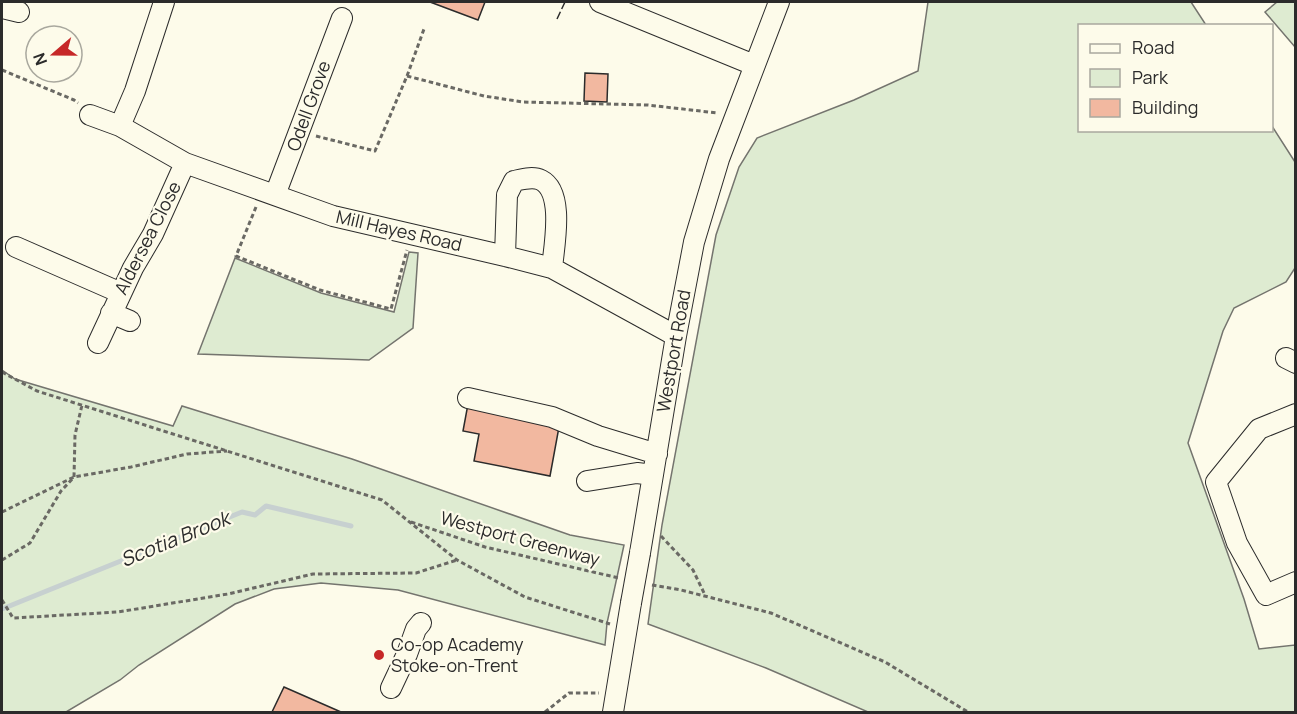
<svg xmlns="http://www.w3.org/2000/svg" width="1297" height="714" viewBox="0 0 1297 714" font-family="Manrope,sans-serif">
	<style>
		.green { fill: #deebd1; stroke: #74746e; stroke-width: 1.5 }
		.lines { fill: none; stroke-linecap: round; stroke-linejoin: round }
		.stream { stroke: #c7d0d0; stroke-width: 5 }
		.building { fill: #f2b8a0; stroke: #2b2b2b; stroke-width: 1.5 }
		.minor-casing { stroke: #2b2b2b; stroke-width: 22 }
		.path { stroke: #6a6964; stroke-width: 3; stroke-dasharray: 4.5 3; stroke-linecap: butt }
		.minor { stroke: #fdfbea; stroke-width: 20 }
		.minor-bridge-casing { stroke: #2b2b2b; stroke-width: 22; stroke-linecap: butt }
		.minor-bridge { stroke: #fdfbea; stroke-width: 20 }
		.fence { stroke: #2b2b2b; stroke-width: 1.5; stroke-dasharray: 8 3; stroke-linecap: butt }
		.poi-dot { fill: #c62828; stroke: #fdfbea; stroke-width: 2 }
		.labels { text-anchor: middle; stroke-width: 4.5; stroke-linejoin: round; paint-order: stroke }
		.street-label { font-size: 18px; fill: #2b2b2b; stroke: #fdfbea }
		.poi-label { font-size: 18px; fill: #2b2b2b; stroke: #fdfbea; text-anchor: start }
		.water-label { font-size: 20px; font-style: italic; fill: #2b2b2b; stroke: #fdfbea }
	</style>
	<rect width="100%" height="100%" fill="#fdfbea"/>
	<!-- green -->
	<path class="green" d="M928 2H1191L1206 25 1080 26V130H1272V126L1295 162V268L1286 282 1234 308 1223 331 1188 443 1244 599 1259 649 1295 645V712H868L766 668 648 624 662 525 716 235 739 167 757 138 854 100 918 71Z
		M1277 2H1295V47L1265 12Z
		M409 252 418 253 413 328 369 360 198 354 235 258 321 293 394 312Z
		M2 370 15 379 173 426 182 406 352 459 570 535 624 545 607 623 605 645 398 590 321 583 274 589 235 604 139 665 120 680 66 712H2Z"/>
	<g class="lines">
		<!-- stream -->
		<path class="stream" d="M2 609 242 512 255 515 266 506 351 526"/>
	</g>
	<!-- building -->
	<path class="building" d="M430 2H485L478 20Z
		M585 73 608 74 607 102 584 101Z
		M468 404 559 427 550 476 474 461 479 434 463 431Z
		M284 687 341 712H272Z"/>
	<g class="lines">
		<!-- minor casing -->
		<g class="minor-casing">
			<path id="minor" d="M600 2 754 65
				M2 8 19 12
				M90 115 120 126 185 163 333 216 505 256 552 268 676 336
				M120 126 135 91 164 2
				M275 195 342 18
				M16 247 121 293
				M505 256 507 195 514 181C523 179 533 176 541 180 565 192 554 246 552 268
				M111 313 130 321
				M98 343 133 268 153 234 185 163
				M1286 358 1296 363
				M468 398 552 417 598 436 657 454
				M1296 414 1259 429 1216 482 1237 543 1266 595 1296 582
				M587 481 637 473 653 475
				M640 553 676 336 694 242 719 159 779 2
				M391 688 407 654 416 629 421 623
				M613 712 631 603"/>
		</g>
		<!-- path -->
		<path class="path" d="M2 70 74 100 78 103
			M407 76 484 96 523 102 648 105 717 113
			M316 136 375 151 407 76 424 29
			M256 207 236 256 320 290 391 309 407 250
			M2 372 37 391 382 500 457 560 525 597 610 624
			M2 512 74 477 131 467 187 454 227 451
			M411 522 485 547 619 578
			M661 536 693 570 705 595
			M2 560 30 543 61 491 74 477 75 435 82 405
			M652 585 681 590 771 613 885 662 968 712
			M2 600 13 618 118 612 228 594 313 574 416 573 457 560
			M545 712 569 693H599"/>
		<!-- minor -->
		<use href="#minor" class="minor"/>
		<!-- minor-bridge casing -->
		<g class="minor-bridge-casing">
			<path id="minor-bridge" d="M631 603 640 553"/>
		</g>
		<!-- minor-bridge -->
		<use href="#minor-bridge" class="minor-bridge"/>
		<!-- fence -->
		<path class="fence" d="M557 19 565 2"/>
	</g>
	<!-- markers -->
	<circle class="poi-dot" cx="379" cy="655" r="6"/>
	<g class="labels">
		<!-- street labels -->
		<g class="street-label">
			<text transform="translate(309 106) rotate(-70)" y="6">Odell Grove</text>
			<text transform="translate(399 231) rotate(13)" y="6">Mill Hayes Road</text>
			<text transform="translate(148 238) rotate(-63)" y="6">Aldersea Close</text>
			<text transform="translate(674 351) rotate(-80)" y="6">Westport Road</text>
			<text transform="translate(520 539) rotate(15)" y="6">Westport Greenway</text>
		</g>
		<!-- poi labels -->
		<g class="poi-label">
			<text x="391" y="651">Co-op Academy<tspan x="391" dy="21">Stoke-on-Trent</tspan></text>
		</g>
		<!-- water labels -->
		<g class="water-label">
			<text transform="translate(175 539) rotate(-22)" y="7">Scotia Brook</text>
		</g>
	</g>
	<!-- border -->
	<rect width="1297" height="714" fill="none" stroke="#2b2b2b" stroke-width="6"/>
	<!-- legend -->
	<rect x="1078" y="24" width="195" height="108" fill="#fdfbea" stroke="#a9a89e" stroke-width="1.5"/>
	<rect x="1090" y="44" width="30" height="9" fill="#fdfbea" stroke="#a9a89e" stroke-width="1.5"/>
	<text x="1132" y="54" font-size="18" fill="#2b2b2b">Road</text>
	<rect x="1090" y="69" width="30" height="18" fill="#deebd1" stroke="#a9a89e" stroke-width="1.5"/>
	<text x="1132" y="84" font-size="18" fill="#2b2b2b">Park</text>
	<rect x="1090" y="99" width="30" height="18" fill="#f2b8a0" stroke="#a9a89e" stroke-width="1.5"/>
	<text x="1132" y="114" font-size="18" fill="#2b2b2b">Building</text>
	<!-- north arrow -->
	<g transform="translate(54 54) rotate(250)"><circle r="28" fill="#fdfbea" stroke="#a9a89e" stroke-width="1.5"/>
	<path d="M0-4.5L10 22L0 15L-10 22Z" fill="#c62828"/>
	<text y="-9" font-size="16" font-weight="bold" text-anchor="middle" fill="#2b2b2b">N</text>
	</g>
</svg>
